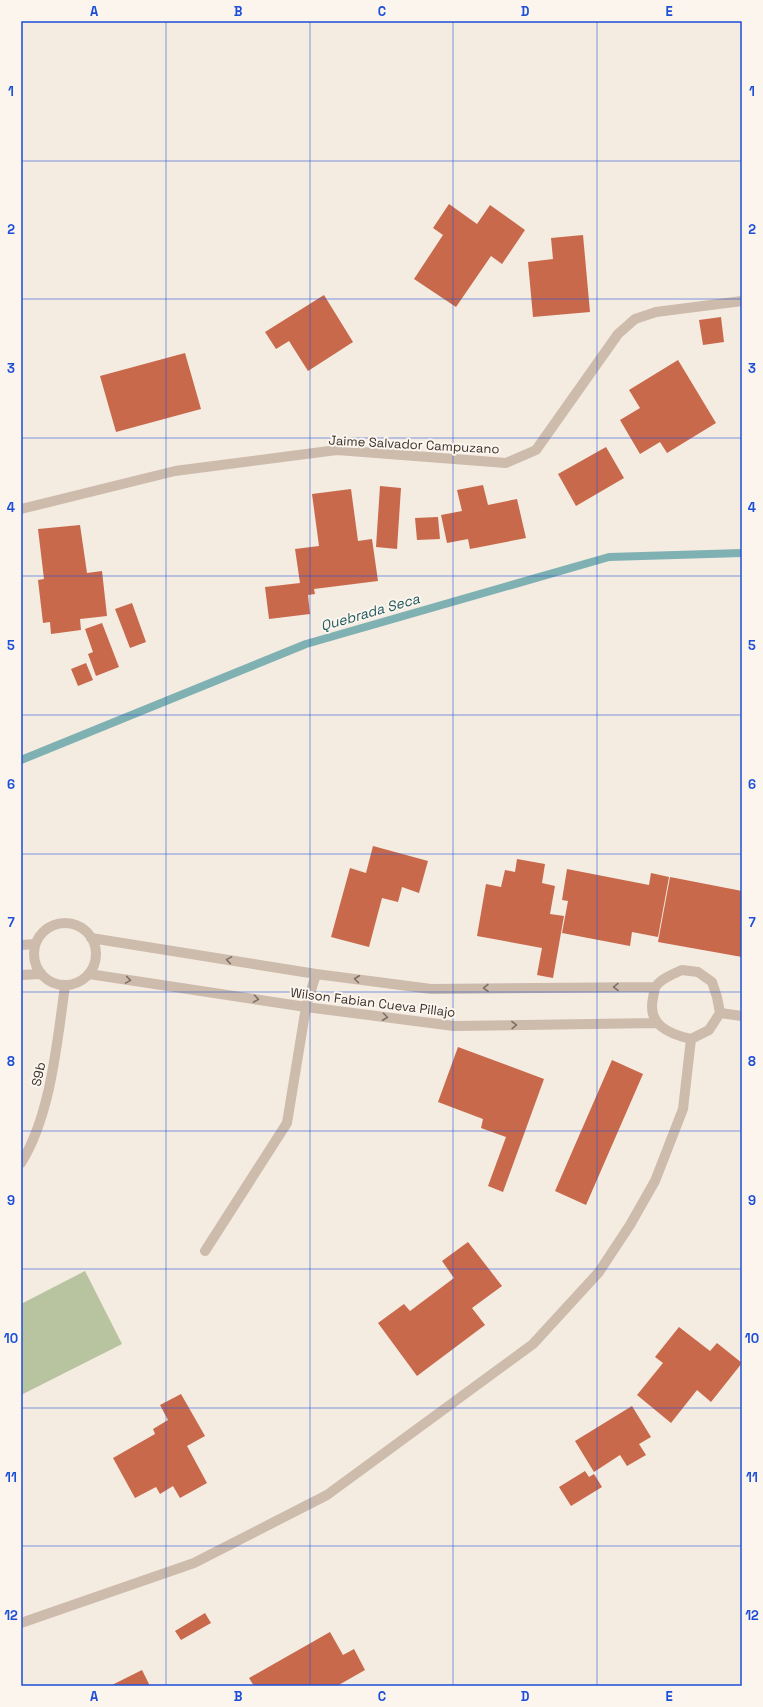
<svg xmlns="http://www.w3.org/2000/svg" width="763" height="1707" viewBox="0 0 763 1707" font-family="'Space Grotesk',sans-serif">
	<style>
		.green { fill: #b8c4a0 }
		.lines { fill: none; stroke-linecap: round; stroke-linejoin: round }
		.stream { stroke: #7fb0b2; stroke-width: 8 }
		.building { fill: #c8694b }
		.minor { stroke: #cdbbac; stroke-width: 10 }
		.oneway { stroke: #7d6f65 }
		.grid { fill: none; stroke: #1d4ed8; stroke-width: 1; stroke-opacity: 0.55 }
		.labels { text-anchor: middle; stroke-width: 4; stroke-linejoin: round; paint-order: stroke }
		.street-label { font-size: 13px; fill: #3b302b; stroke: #fbf5ee }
		.water-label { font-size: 14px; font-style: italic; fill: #1f5a5e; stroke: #fbf5ee }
		.neatline { fill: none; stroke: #1d4ed8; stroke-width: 1.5 }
		.grid-label { font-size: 13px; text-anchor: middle; font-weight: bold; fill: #1d4ed8 }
	</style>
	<rect width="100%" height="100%" fill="#f4ebe1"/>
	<!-- green -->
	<path class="green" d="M85 1271 122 1344 21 1395V1304Z"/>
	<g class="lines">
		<!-- stream -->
		<path class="stream" d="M21 760 306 644 609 557 742 553"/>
	</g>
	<!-- building -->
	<path class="building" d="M449 204 477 224 490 205 525 230 502 264 491 256 456 307 414 279 443 235 433 228Z
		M583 235 590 312 533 317 528 262 553 259 551 238Z
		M324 295 353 342 308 371 289 341 276 349 265 332Z
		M721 317 724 342 703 345 699 320Z
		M185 353 201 409 116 432 100 376Z
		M678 360 716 423 667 453 660 442 640 454 620 420 640 408 629 390Z
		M606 447 624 478 576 506 558 474Z
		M483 485 488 505 517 499 526 538 470 549 468 539 447 543 441 515 462 511 457 490Z
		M380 486 401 488 397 549 376 547Z
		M351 489 358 541 372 539 378 581 314 589 315 594 308 595 310 614 269 619 265 587 300 583 295 549 319 546 312 494Z
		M438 517 440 539 417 540 415 518Z
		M80 525 87 573 102 571 107 616 80 619 81 630 51 634 50 622 43 623 38 580 44 579 38 529Z
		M132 603 146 642 130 648 115 609Z
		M102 623 119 667 96 676 88 654 93 652 85 629Z
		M86 663 93 680 78 686 71 669Z
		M373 846 428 861 419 893 402 887 398 902 382 898 369 947 331 937 350 868 366 873Z
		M517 859 545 864 542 883 555 886 550 914 564 916 553 978 537 975 542 948 477 936 486 884 501 887 505 870 515 872Z
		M567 869 649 885 651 873 669 877 658 937 632 932 630 946 562 933 568 901 562 900Z
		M670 877 742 891V957L658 942Z
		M458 1047 544 1079 503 1192 488 1186 506 1137 481 1128 483 1119 438 1102Z
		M612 1060 643 1074 586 1205 555 1191Z
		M468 1242 502 1286 472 1308 485 1325 417 1376 378 1323 404 1304 410 1311 454 1278 442 1261Z
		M679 1327 710 1351 717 1343 742 1363 711 1402 697 1390 671 1423 637 1395 663 1363 655 1357Z
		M181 1394 205 1436 187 1446 207 1483 180 1498 173 1486 160 1494 156 1487 135 1498 113 1458 155 1434 153 1429 168 1420 160 1405Z
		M632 1406 651 1437 639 1444 646 1455 627 1466 620 1455 594 1472 575 1441Z
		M585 1471 589 1477 594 1474 602 1487 571 1506 559 1487Z
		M205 1613 211 1623 181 1640 175 1631Z
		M330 1632 343 1655 354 1649 365 1670 337 1686H254L249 1678Z
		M142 1670 150 1686H110Z"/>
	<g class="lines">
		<!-- minor -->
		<path class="minor" d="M21 509 175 471 337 450 506 463 536 450 618 334 635 319 656 312 742 301
			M34 954a31 31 0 1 1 62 0a31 31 0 1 1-62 0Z
			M91 938 316 974 431 989 655 987
			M21 945 35 944
			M682 970 698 972 712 982 717 997 720 1013 709 1030 691 1039C669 1034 647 1025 653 998 654 994 654 989 656 986 662 978 673 974 682 970Z
			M89 974 306 1007 454 1026 656 1023
			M21 975 41 974
			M720 1013 742 1016
			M21 1163C51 1115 57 1042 65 986
			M205 1251 287 1123 306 1007 316 974
			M21 1623 194 1563 327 1495 533 1344 599 1272 630 1225 655 1181 683 1109 691 1039"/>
	</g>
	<!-- one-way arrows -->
	<defs><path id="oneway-chevron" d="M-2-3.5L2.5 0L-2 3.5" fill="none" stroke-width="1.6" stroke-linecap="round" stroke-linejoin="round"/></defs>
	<g class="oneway">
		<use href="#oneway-chevron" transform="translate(229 960) rotate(-171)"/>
		<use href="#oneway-chevron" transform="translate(357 979) rotate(-173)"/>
		<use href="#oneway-chevron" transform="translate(128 980) rotate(9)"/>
		<use href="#oneway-chevron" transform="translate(616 987) rotate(179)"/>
		<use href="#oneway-chevron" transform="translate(486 988) rotate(179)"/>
		<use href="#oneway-chevron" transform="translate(256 999) rotate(9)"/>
		<use href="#oneway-chevron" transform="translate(385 1017) rotate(7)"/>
		<use href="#oneway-chevron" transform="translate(514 1025) rotate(-1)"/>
	</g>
	<!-- grid -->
	<path class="grid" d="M166 21V1686M310 21V1686M453 21V1686M597 21V1686M21 161H742M21 299H742M21 438H742M21 576H742M21 715H742M21 854H742M21 992H742M21 1131H742M21 1269H742M21 1408H742M21 1546H742"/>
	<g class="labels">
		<!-- street labels -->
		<g class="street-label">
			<text transform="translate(414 444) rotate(3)" y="5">Jaime Salvador Campuzano</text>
			<text transform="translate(373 1002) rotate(7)" y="5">Wilson Fabian Cueva Pillajo</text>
			<text transform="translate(38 1074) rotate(-78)" y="5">S9b</text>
		</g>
		<!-- water labels -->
		<g class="water-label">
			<text transform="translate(370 612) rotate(-16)" y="5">Quebrada Seca</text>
		</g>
	</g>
	<!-- border -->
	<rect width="763" height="1707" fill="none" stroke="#fbf5ee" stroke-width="44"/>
	<rect x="22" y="22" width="719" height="1663" class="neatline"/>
	<g class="grid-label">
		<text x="94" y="16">A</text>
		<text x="238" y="16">B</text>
		<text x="382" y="16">C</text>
		<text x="525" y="16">D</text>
		<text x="669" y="16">E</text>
		<text x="11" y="96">1</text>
		<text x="752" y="96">1</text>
		<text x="11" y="234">2</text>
		<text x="752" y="234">2</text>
		<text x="11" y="373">3</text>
		<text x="752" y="373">3</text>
		<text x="11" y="512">4</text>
		<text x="752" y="512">4</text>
		<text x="11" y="650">5</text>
		<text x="752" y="650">5</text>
		<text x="11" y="789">6</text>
		<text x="752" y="789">6</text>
		<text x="11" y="927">7</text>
		<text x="752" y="927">7</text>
		<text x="11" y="1066">8</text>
		<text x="752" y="1066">8</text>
		<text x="11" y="1205">9</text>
		<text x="752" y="1205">9</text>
		<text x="11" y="1343">10</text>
		<text x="752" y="1343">10</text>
		<text x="11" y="1482">11</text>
		<text x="752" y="1482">11</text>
		<text x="11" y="1620">12</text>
		<text x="752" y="1620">12</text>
		<text x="94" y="1701">A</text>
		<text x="238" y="1701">B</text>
		<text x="382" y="1701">C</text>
		<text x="525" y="1701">D</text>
		<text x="669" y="1701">E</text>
	</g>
</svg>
